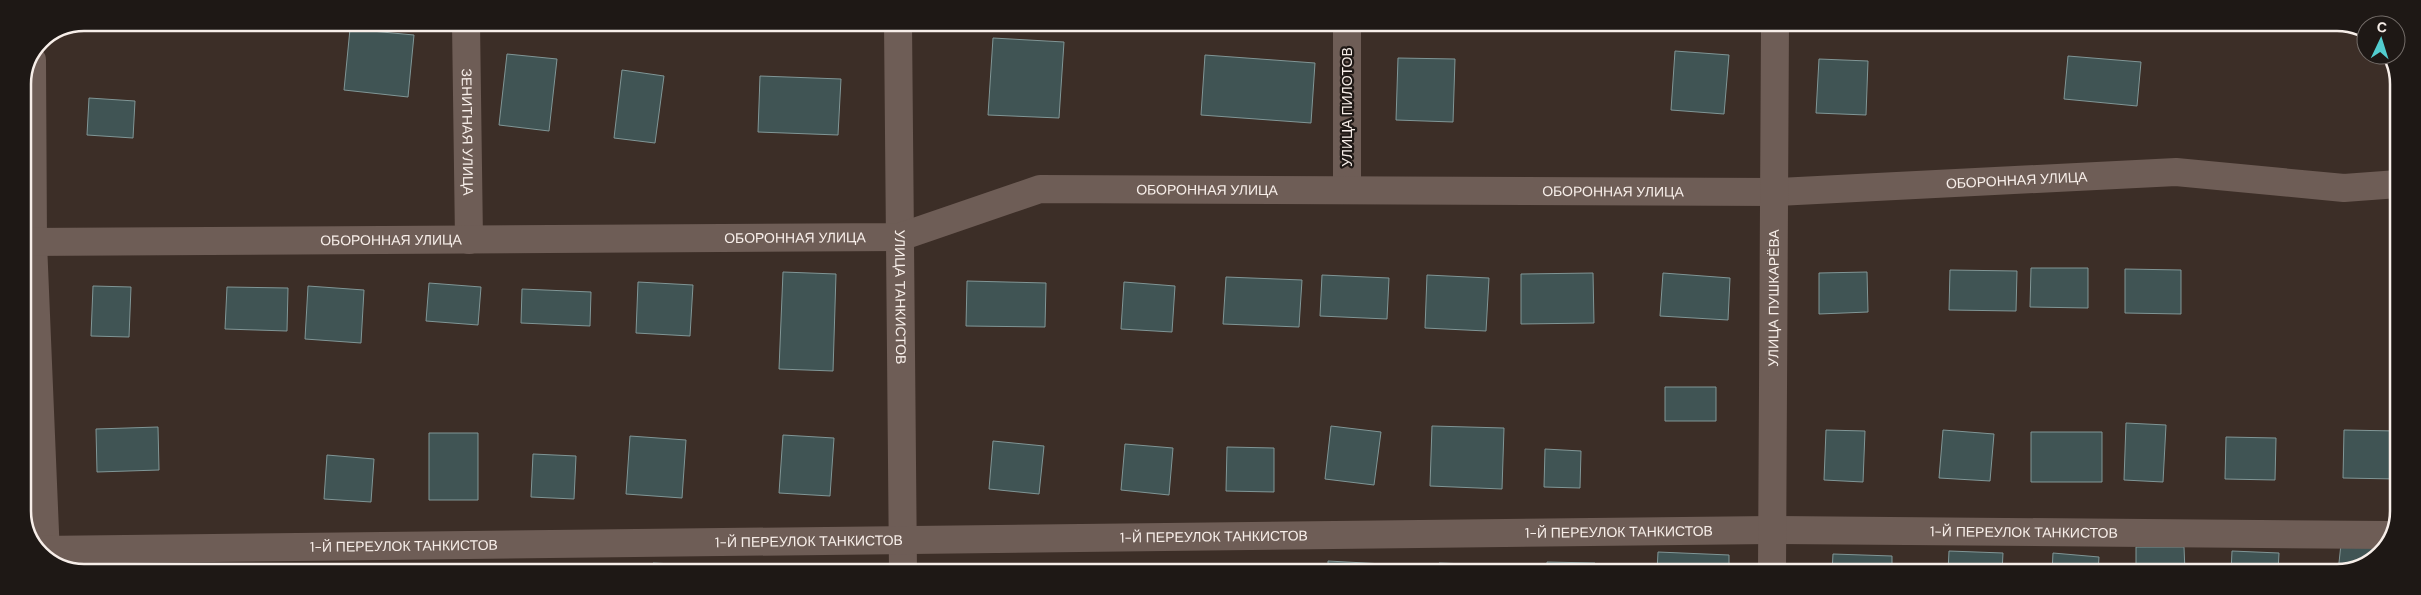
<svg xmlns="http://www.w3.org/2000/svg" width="2421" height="595" viewBox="0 0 2421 595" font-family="'DM Sans',sans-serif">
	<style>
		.building { fill: #405454; stroke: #809696 }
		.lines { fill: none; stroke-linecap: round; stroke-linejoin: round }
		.street { stroke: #6e5d56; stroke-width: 28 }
		.labels { text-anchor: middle; stroke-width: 4.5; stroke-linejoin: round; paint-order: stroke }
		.street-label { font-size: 14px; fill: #f7eee9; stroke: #1e1815 }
		.rim { fill: none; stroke: #f7eee9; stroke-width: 2.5 }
	</style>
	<rect width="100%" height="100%" fill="#3c2e27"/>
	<!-- building -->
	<path class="building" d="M350 29 414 35 408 97 344 90Z
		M993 38 1064 42 1059 118 988 115Z
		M1675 51 1729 55 1724 114 1671 110Z
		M507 54 557 59 549 131 499 125Z
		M1205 55 1315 63 1311 123 1201 115Z
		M2068 56 2141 62 2137 106 2064 99Z
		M1398 58 1455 59 1453 122 1396 120Z
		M1819 59 1868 61 1866 115 1816 113Z
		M622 70 664 76 655 143 614 138Z
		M760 76 841 79 838 135 758 132Z
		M89 98 135 101 133 138 87 135Z
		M2031 268H2088V308L2030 307Z
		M2125 269 2181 270V314L2125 313Z
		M1950 270 2017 271 2016 311 1949 310Z
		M783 272 836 274 833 371 779 369Z
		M1867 272 1868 312 1819 314V273Z
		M1593 273 1594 323 1521 324V274Z
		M1663 273 1730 278 1728 320 1660 316Z
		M1322 275 1389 278 1387 319 1320 316Z
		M1427 275 1489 278 1486 331 1425 328Z
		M1226 277 1302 280 1299 327 1223 324Z
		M967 281 1046 283 1045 327 966 326Z
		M638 282 693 285 690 336 636 333Z
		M1124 282 1175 286 1172 332 1121 329Z
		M429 283 481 287 478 325 426 321Z
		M93 286 131 287 129 337 91 336Z
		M308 286 364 290 361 343 305 339Z
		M227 287 288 288 287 331 225 329Z
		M522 289 591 292 590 326 521 323Z
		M1665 387H1716V421H1665Z
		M2126 423 2166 425 2163 482 2124 480Z
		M1331 426 1381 432 1374 485 1325 479Z
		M1432 426 1504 428 1502 489 1430 486Z
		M158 427 159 470 97 472 96 429Z
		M1826 430 1865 431 1863 482 1824 480Z
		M1943 430 1994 434 1990 481 1939 478Z
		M2344 430 2397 431V479L2343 478Z
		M2031 432H2102V482H2031Z
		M429 433H478V500H429Z
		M783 435 834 438 830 496 779 493Z
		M630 436 686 440 682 498 626 494Z
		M2226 437 2276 438 2275 480 2225 479Z
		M993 441 1044 446 1039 494 989 489Z
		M1125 444 1173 448 1169 495 1121 490Z
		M1227 447 1274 448V492L1226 491Z
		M1545 449 1581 451 1580 488 1544 487Z
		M533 454 576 456 574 499 531 497Z
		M327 455 374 459 371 502 324 499Z
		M2341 544 2383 548 2377 557 2338 572Z
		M2136 547H2184L2185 572H2136Z
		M1949 551 2003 553 2002 572H1948Z
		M2232 551 2279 553 2278 572H2231Z
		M1658 552 1729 555V572H1657Z
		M2053 553 2099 557 2098 572H2052Z
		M1833 554 1892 556V572H1832Z
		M1328 561 1384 564V572H1328Z
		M1547 562 1595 563 1594 572H1547Z
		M653 563 716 566V572H652Z
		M1439 563 1499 565V572H1439Z
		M1226 564H1280L1279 572H1226Z
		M791 565 834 566V572H790Z
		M989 567 1041 569V572H989Z
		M1131 569H1192V572H1131Z"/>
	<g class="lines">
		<!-- street -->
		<g class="street">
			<path id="s1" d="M466 23 469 240"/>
			<path id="s2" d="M898 23 903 572"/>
			<path d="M1347 23V190"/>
			<path d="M32 60 33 243 46 556"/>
			<path id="s3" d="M23 242 900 237 1040 189 1776 192 2176 172 2344 188 2398 184"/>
			<path id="s4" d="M38 550 1771 530 2390 535"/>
			<path id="s5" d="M1772 572 1775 23"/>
		</g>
	</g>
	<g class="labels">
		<!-- street labels -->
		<g class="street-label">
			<text transform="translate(1347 107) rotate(-90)" y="5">УЛИЦА ПИЛОТОВ</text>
			<text dy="5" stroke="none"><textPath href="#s1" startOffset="109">ЗЕНИТНАЯ УЛИЦА</textPath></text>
			<text dy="5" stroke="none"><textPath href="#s3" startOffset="2002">ОБОРОННАЯ УЛИЦА</textPath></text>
			<text dy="5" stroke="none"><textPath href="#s3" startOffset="1192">ОБОРОННАЯ УЛИЦА</textPath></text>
			<text dy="5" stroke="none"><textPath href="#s3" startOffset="1598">ОБОРОННАЯ УЛИЦА</textPath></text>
			<text dy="5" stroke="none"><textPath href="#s3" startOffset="772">ОБОРОННАЯ УЛИЦА</textPath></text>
			<text dy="5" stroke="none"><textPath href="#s3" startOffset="368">ОБОРОННАЯ УЛИЦА</textPath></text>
			<text dy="5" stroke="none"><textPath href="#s2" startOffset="274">УЛИЦА ТАНКИСТОВ</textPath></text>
			<text dy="5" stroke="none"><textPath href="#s5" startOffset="274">УЛИЦА ПУШКАРЁВА</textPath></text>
			<text dy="5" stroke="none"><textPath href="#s4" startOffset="1581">1-Й ПЕРЕУЛОК ТАНКИСТОВ</textPath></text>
			<text dy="5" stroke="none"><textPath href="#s4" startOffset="1986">1-Й ПЕРЕУЛОК ТАНКИСТОВ</textPath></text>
			<text dy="5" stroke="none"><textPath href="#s4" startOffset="1176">1-Й ПЕРЕУЛОК ТАНКИСТОВ</textPath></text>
			<text dy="5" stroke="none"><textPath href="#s4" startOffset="771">1-Й ПЕРЕУЛОК ТАНКИСТОВ</textPath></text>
			<text dy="5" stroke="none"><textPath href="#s4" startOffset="366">1-Й ПЕРЕУЛОК ТАНКИСТОВ</textPath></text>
		</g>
	</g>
	<!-- crop -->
	<path d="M0 0H2421V595H0ZM84 31H2337A53 53 0 0 1 2390 84V511A53 53 0 0 1 2337 564H84A53 53 0 0 1 31 511V84A53 53 0 0 1 84 31Z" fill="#1e1815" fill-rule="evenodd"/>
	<path class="rim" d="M84 31H2337A53 53 0 0 1 2390 84V511A53 53 0 0 1 2337 564H84A53 53 0 0 1 31 511V84A53 53 0 0 1 84 31Z"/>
	<!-- north arrow -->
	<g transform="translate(2381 40) rotate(4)"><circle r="24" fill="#1e1815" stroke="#756e6a"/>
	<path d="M0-4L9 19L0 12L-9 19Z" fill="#52cdcf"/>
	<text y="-8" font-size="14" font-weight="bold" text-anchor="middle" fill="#f7eee9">С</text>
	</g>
</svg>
